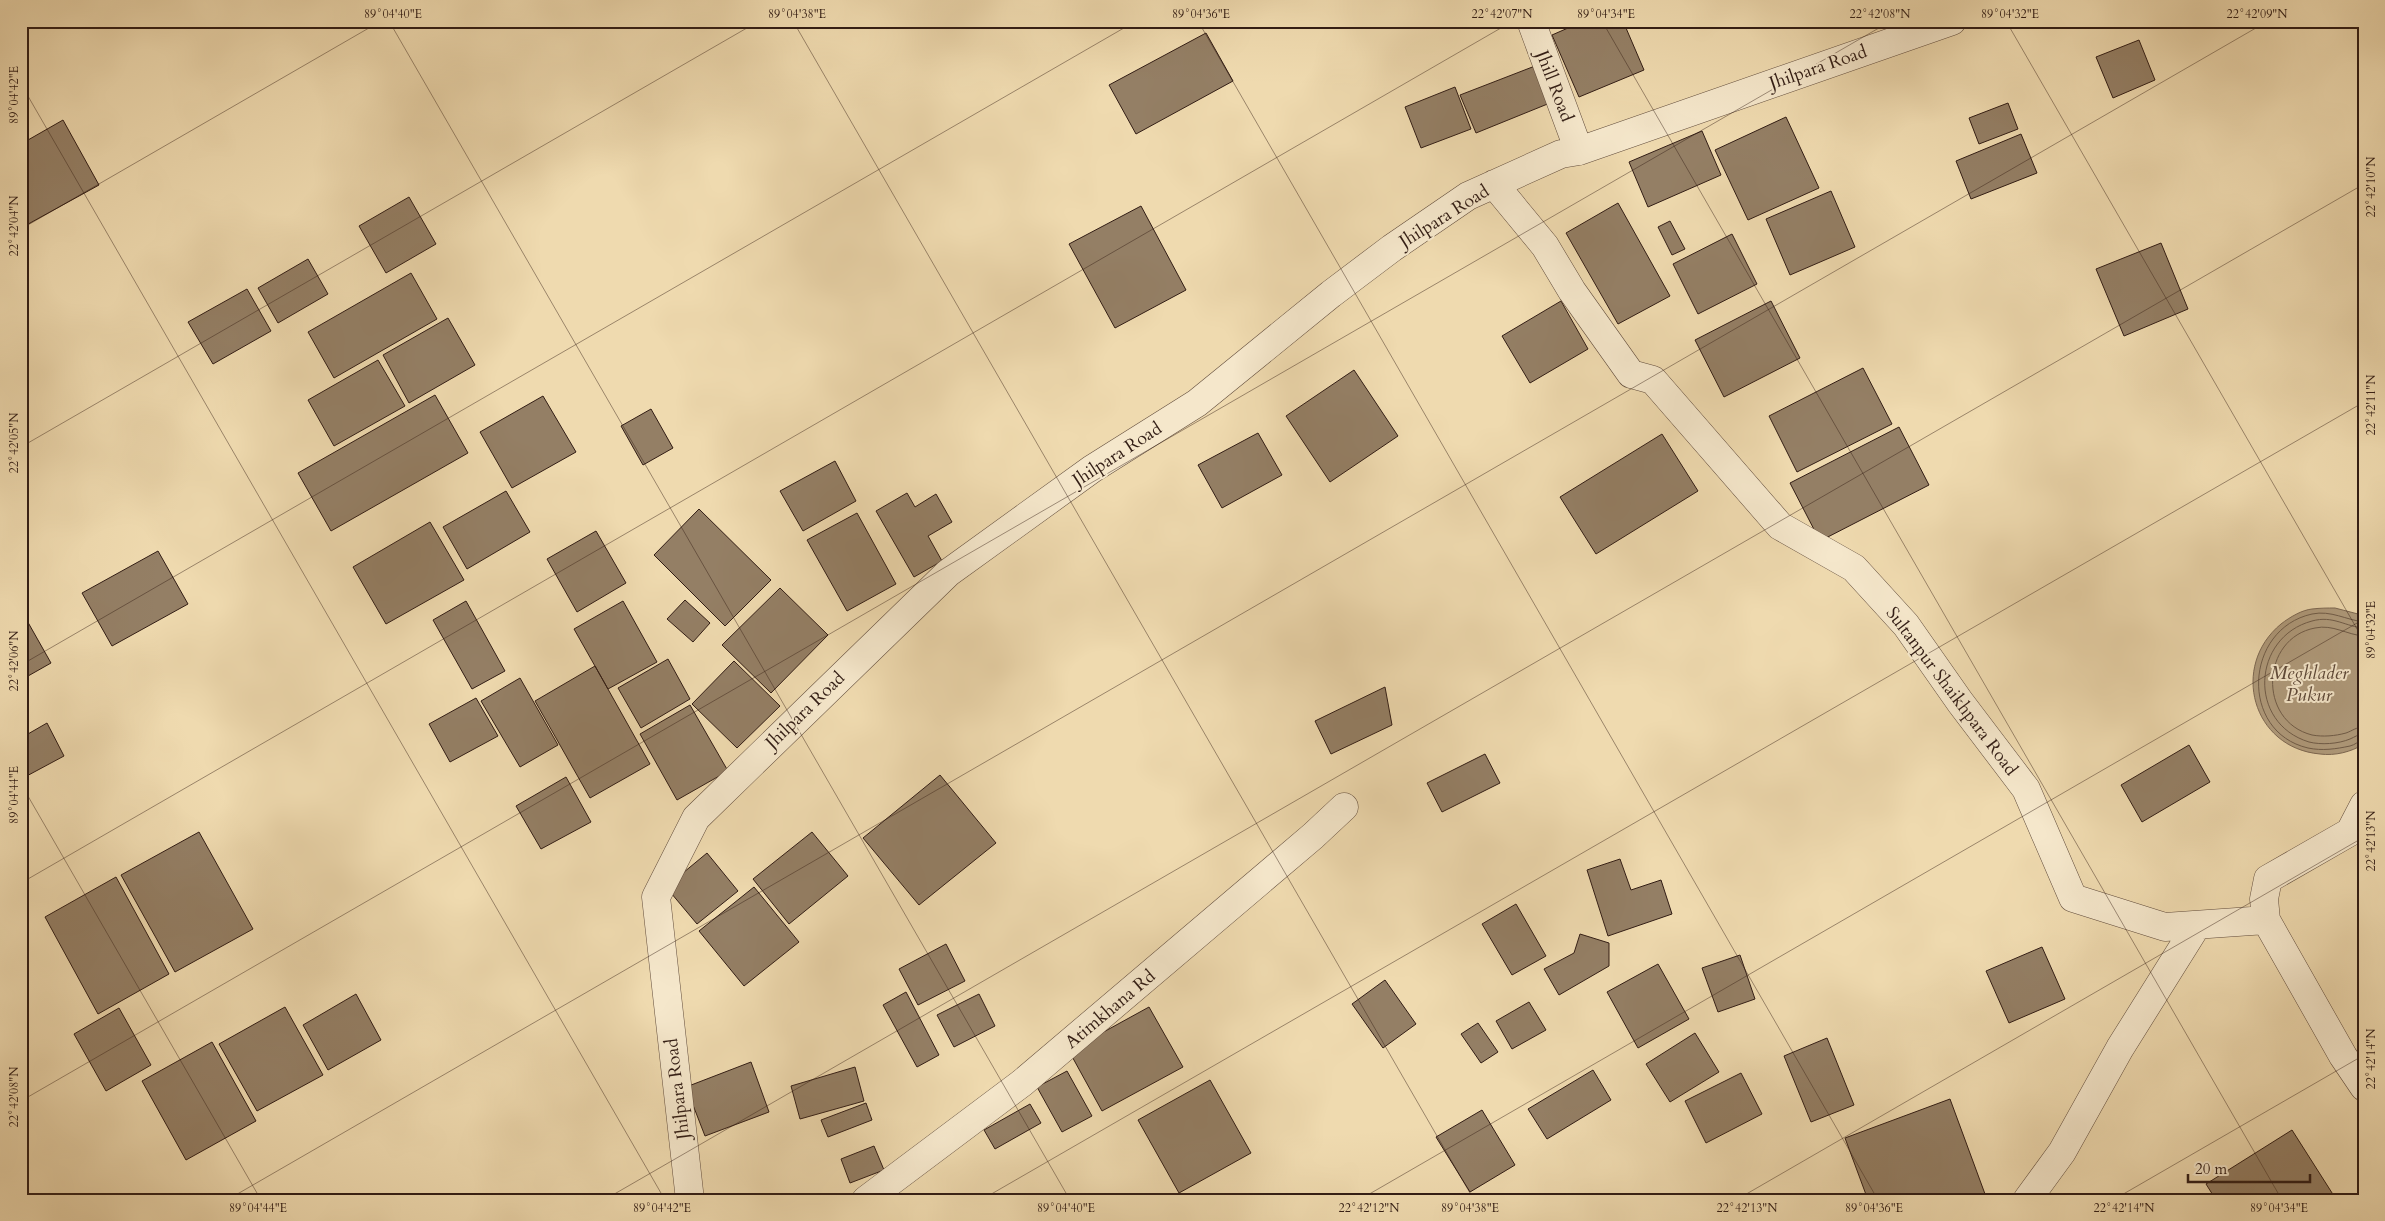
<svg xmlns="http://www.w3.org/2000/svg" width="2385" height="1221" viewBox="0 0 2385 1221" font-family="Cardo,serif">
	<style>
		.water { fill: #af9a7b; stroke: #7d6852 }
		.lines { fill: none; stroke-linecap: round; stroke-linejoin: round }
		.shore { stroke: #705c48; stroke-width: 1 }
		.building { fill: #947f65; stroke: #321d15 }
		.minor-casing { stroke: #614c3c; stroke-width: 29 }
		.minor { stroke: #f5e7cb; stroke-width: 28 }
		.ticks { fill: none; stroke: #321d15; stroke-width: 1; stroke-opacity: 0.45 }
		.labels { text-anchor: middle; stroke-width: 4; stroke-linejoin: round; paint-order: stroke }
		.street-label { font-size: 18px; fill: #321d15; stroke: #f5e7cb }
		.water-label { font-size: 19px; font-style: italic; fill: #5e4939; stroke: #f5e7cb }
		.neatline { fill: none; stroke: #321d15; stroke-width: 2 }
		.ticks-label { font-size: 12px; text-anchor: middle; fill: #321d15 }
	</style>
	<rect width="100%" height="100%" fill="#efdaaf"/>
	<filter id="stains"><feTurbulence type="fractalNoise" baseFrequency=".004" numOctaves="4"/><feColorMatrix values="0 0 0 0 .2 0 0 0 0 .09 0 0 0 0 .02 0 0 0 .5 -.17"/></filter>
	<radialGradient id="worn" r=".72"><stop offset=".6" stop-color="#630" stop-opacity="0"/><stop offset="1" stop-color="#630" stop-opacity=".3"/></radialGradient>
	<!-- water -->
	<path class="water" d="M2335 608 2358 614 2364 618V744C2351 752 2335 756 2320 754 2252 748 2230 666 2281 624 2290 617 2302 610 2312 609 2320 608 2328 608 2335 608Z"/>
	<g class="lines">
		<!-- shore -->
		<path class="shore" d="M2364 622C2346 620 2331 610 2312 614 2244 629 2239 732 2308 748 2322 751 2336 749 2350 746 2355 745 2358 741 2364 740
			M2364 628C2346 627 2333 615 2312 621 2252 637 2247 723 2309 742 2321 745 2338 744 2350 739 2355 737 2358 734 2364 734
			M2364 636C2347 635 2333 624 2315 628 2261 638 2257 721 2312 735 2323 737 2335 736 2346 733 2352 731 2356 727 2364 727"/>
	</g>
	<!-- building -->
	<path class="building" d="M1541 21H1565L1545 30Z
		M1584 21H1623L1644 70 1579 97 1552 35Z
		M1747 21H1762L1750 28Z
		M1206 33 1233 81 1136 134 1109 85Z
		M2139 40 2155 80 2113 98 2096 57Z
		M1535 66 1550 103 1476 133 1460 95Z
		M1455 87 1471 129 1421 148 1405 107Z
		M2008 103 2018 129 1979 144 1969 118Z
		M1786 117 1819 188 1748 220 1715 150Z
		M63 120 99 185 21 228V144Z
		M1702 131 1721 175 1648 207 1629 162Z
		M2021 134 2037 173 1971 199 1956 161Z
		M1831 191 1855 247 1790 275 1766 219Z
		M409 197 436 244 386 273 359 226Z
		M1618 203 1670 296 1618 324 1566 233Z
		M1141 206 1186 290 1115 328 1069 244Z
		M1670 221 1685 249 1672 255 1658 227Z
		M1732 234 1757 284 1698 314 1673 264Z
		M2161 243 2188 309 2124 336 2096 269Z
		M308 259 328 294 278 323 258 288Z
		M411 273 437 319 334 378 308 332Z
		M247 289 271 331 213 364 188 322Z
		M1561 301 1588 349 1530 383 1502 336Z
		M1771 301 1800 358 1724 397 1695 340Z
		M448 318 475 365 409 403 383 355Z
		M378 360 405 406 334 446 308 400Z
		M1863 368 1892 424 1797 472 1769 416Z
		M1354 370 1398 436 1330 482 1286 416Z
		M435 395 468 453 331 531 298 473Z
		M543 396 576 452 512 488 480 432Z
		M651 409 673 448 643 465 621 426Z
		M1899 427 1929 485 1820 541 1790 483Z
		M1258 433 1282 475 1222 508 1198 465Z
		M1662 434 1698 491 1596 554 1560 497Z
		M835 461 856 501 803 531 780 491Z
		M506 491 530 532 467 569 443 527Z
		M907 493 915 507 936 494 952 522 928 536 942 561 914 577 876 511Z
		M699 509 771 580 725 626 654 555Z
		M857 513 896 584 847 611 807 540Z
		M430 522 464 580 386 624 353 567Z
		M596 531 626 583 577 612 547 559Z
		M158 551 188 604 112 646 82 593Z
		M780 588 828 635 771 693 722 645Z
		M685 600 710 623 693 642 667 619Z
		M466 601 505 671 472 689 433 620Z
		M623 601 657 662 608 689 574 629Z
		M21 610 51 663 21 680Z
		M668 659 690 699 641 728 618 688Z
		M734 661 780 706 737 748 692 704Z
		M595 666 650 764 590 798 535 701Z
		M520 678 558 745 520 767 481 701Z
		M1385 687 1392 725 1331 754 1315 721Z
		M476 698 498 736 450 762 429 724Z
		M690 705 728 771 677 800 640 734Z
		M47 723 64 756 23 778 21 774V738Z
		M2189 745 2210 782 2142 822 2121 785Z
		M1485 754 1500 783 1442 812 1427 783Z
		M940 775 996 843 919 905 863 838Z
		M566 777 591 822 541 849 516 806Z
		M199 832 253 929 175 972 121 875Z
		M812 832 848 876 789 924 753 879Z
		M707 853 738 891 697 924 666 887Z
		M1620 859 1631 890 1661 880 1672 914 1608 936 1587 870Z
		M116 877 169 974 98 1014 45 917Z
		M754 887 799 942 744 986 699 931Z
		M1516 904 1546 956 1512 975 1482 924Z
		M1580 934 1609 943V966L1559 995 1544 969 1574 953Z
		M946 944 965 981 918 1005 899 969Z
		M2042 947 2065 999 2009 1023 1986 971Z
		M1740 955 1755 999 1718 1012 1702 968Z
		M1658 964 1689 1019 1638 1048 1607 992Z
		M1385 980 1416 1024 1383 1048 1352 1004Z
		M906 992 939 1055 917 1067 883 1005Z
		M356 994 381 1040 328 1070 303 1025Z
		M979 994 995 1026 954 1047 937 1015Z
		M1529 1002 1546 1030 1512 1049 1496 1021Z
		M285 1007 323 1075 257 1111 219 1044Z
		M1149 1007 1183 1067 1102 1111 1069 1051Z
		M119 1008 151 1065 106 1091 74 1034Z
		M1478 1023 1498 1052 1481 1063 1461 1034Z
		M1695 1033 1719 1072 1670 1102 1646 1064Z
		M1827 1038 1854 1105 1811 1122 1784 1056Z
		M212 1042 256 1121 186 1160 142 1081Z
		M751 1062 769 1112 705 1136 686 1087Z
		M855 1067 864 1101 800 1119 791 1086Z
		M1593 1070 1611 1100 1547 1139 1528 1109Z
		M1067 1071 1092 1116 1062 1132 1037 1087Z
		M1741 1073 1762 1114 1706 1143 1685 1101Z
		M1210 1080 1251 1153 1179 1193 1138 1120Z
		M1950 1099 1985 1194 1969 1200H1868L1845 1138Z
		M866 1103 872 1120 828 1137 821 1120Z
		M1030 1104 1041 1123 995 1149 984 1130Z
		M1482 1110 1515 1165 1470 1192 1436 1137Z
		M2292 1130 2334 1196 2327 1200H2216L2206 1184Z
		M874 1146 884 1170 850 1183 841 1159Z"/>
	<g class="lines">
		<!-- minor casing -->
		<g class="minor-casing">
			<path id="minor" d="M1531 21 1579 151
				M1494 184 1545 246 1572 291 1631 374 1653 380 1780 526 1854 568 1906 625 1960 702 2026 789 2073 898 2165 927 2266 920 2343 1056 2364 1087
				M2266 920 2264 899 2268 879 2350 832 2364 805
				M690 1200 656 897 696 818 948 573 1092 469 1197 403 1331 294 1392 248 1468 196 1561 154 1579 151 1952 21
				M866 1200 1022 1083 1313 836 1344 807
				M2027 1200 2062 1152 2120 1048 2197 925"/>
		</g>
		<!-- minor -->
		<use href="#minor" class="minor"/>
	</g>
	<!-- ticks -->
	<path class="ticks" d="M389 21 1070 1200M793 21 1474 1200M1198 21 1878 1200M1602 21 2282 1200M2006 21 2364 641M21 84 665 1200M21 229 381 21M21 447 759 21M21 665 1136 21M21 784 261 1200M21 883 1513 21M21 1101 1891 21M227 1200 2268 21M604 1200 2364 184M981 1200 2364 402M1359 1200 2364 619M1736 1200 2364 837M2113 1200 2364 1055"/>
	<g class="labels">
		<!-- street labels -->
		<g class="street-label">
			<text transform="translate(1818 67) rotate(-19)" y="6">Jhilpara Road</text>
			<text transform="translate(1555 86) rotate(69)" y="6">Jhill Road</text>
			<text transform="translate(1444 216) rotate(-32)" y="6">Jhilpara Road</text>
			<text transform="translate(1117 454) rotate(-33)" y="6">Jhilpara Road</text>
			<text transform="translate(1952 691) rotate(53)" y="6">Sultanpur Shaikhpara Road</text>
			<text transform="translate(805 710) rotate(-44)" y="6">Jhilpara Road</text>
			<text transform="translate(1110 1009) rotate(-40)" y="6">Atimkhana Rd</text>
			<text transform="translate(677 1089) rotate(-97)" y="6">Jhilpara Road</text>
		</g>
		<!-- water labels -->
		<g class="water-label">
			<text x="2309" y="679">Meghlader<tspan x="2309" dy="22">Pukur</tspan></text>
		</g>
	</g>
	<!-- margin -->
	<rect width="2385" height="1221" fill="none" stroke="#efdaaf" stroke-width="55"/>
	<!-- scale -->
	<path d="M2188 1174v8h122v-8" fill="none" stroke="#321d15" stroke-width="2.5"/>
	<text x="2195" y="1174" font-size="15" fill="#321d15" stroke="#f5e7cb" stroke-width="4" paint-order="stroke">20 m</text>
	<rect x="28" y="28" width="2330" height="1166" class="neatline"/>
	<g class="ticks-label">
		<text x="393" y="18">89°04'40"E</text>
		<text x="797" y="18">89°04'38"E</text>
		<text x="1201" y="18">89°04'36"E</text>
		<text x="1502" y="18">22°42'07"N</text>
		<text x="1606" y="18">89°04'34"E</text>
		<text x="1880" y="18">22°42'08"N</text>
		<text x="2010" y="18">89°04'32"E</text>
		<text x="2257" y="18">22°42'09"N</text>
		<text transform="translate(14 95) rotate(-90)" y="4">89°04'42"E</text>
		<text transform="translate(2371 187) rotate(-90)" y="4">22°42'10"N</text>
		<text transform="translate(14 226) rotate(-90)" y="4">22°42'04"N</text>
		<text transform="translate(2371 405) rotate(-90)" y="4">22°42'11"N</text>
		<text transform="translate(14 443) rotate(-90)" y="4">22°42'05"N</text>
		<text transform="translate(2371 630) rotate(-90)" y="4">89°04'32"E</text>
		<text transform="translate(14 661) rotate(-90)" y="4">22°42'06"N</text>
		<text transform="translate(14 795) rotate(-90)" y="4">89°04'44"E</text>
		<text transform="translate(2371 841) rotate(-90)" y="4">22°42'13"N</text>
		<text transform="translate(2371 1059) rotate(-90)" y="4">22°42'14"N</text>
		<text transform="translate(14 1097) rotate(-90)" y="4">22°42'08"N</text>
		<text x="258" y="1212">89°04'44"E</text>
		<text x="662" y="1212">89°04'42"E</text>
		<text x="1066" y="1212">89°04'40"E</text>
		<text x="1369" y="1212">22°42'12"N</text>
		<text x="1470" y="1212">89°04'38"E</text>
		<text x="1747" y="1212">22°42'13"N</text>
		<text x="1874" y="1212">89°04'36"E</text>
		<text x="2124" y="1212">22°42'14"N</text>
		<text x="2279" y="1212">89°04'34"E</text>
	</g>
	<rect width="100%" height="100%" filter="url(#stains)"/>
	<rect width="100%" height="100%" fill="url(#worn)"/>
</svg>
